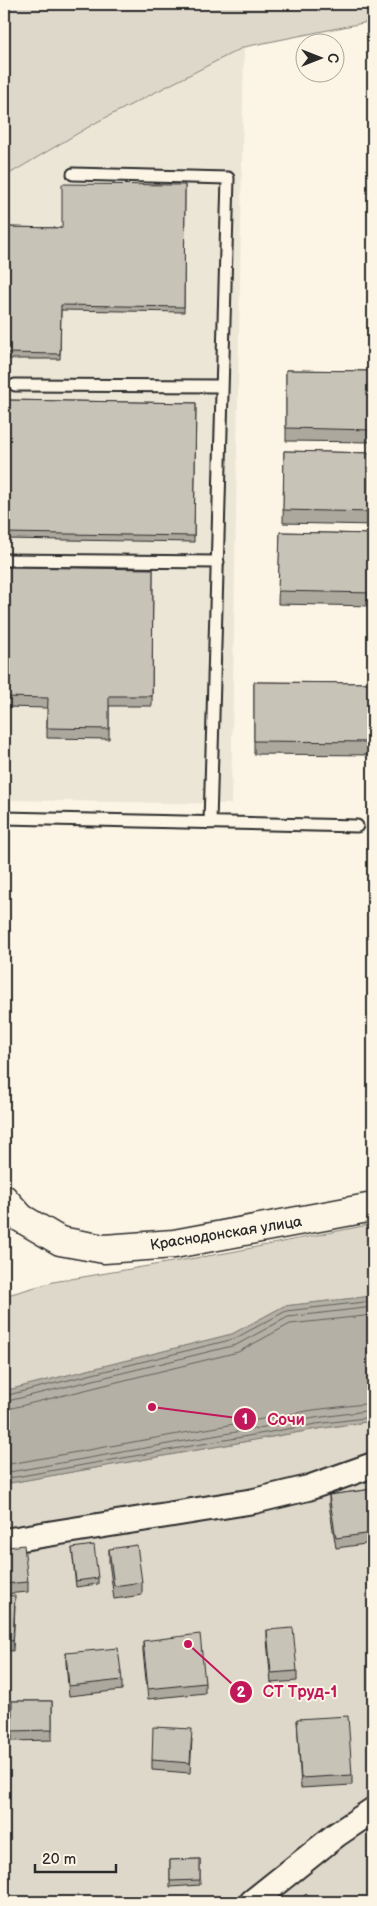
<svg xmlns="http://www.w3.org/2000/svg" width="377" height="1906" viewBox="0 0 377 1906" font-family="'Balsamiq Sans',sans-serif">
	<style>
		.built { fill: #ece6d7 }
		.green { fill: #ded8ca; stroke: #84827a }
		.water { fill: #b4b0a5; stroke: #7d7b74 }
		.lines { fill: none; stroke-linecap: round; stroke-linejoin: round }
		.shore { stroke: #62605c; stroke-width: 1 }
		.service-casing { stroke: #2b2b2b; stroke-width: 15 }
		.minor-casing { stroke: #2b2b2b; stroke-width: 28 }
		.tertiary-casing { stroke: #2b2b2b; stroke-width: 31 }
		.service { stroke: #fcf5e5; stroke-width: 11 }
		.minor { stroke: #fcf5e5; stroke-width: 24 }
		.tertiary { stroke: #fcf5e5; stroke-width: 28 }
		.wall { fill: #aca89d; stroke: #2b2b2b }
		.building { fill: #c8c3b7; stroke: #2b2b2b }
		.labels { text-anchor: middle; stroke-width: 4; stroke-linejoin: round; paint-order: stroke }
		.street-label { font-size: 15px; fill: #2b2b2b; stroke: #fcf5e5 }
		.leader { fill: none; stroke: #c2185b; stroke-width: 2 }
		.callout-dot { fill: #c2185b; stroke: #fcf5e5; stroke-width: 2 }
		.mark-label { font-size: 15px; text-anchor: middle; font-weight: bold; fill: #fff }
		.callout-label { font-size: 16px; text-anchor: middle; font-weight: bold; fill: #c2185b; stroke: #fcf5e5; stroke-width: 4; stroke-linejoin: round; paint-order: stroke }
	</style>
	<rect width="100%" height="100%" fill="#fcf5e5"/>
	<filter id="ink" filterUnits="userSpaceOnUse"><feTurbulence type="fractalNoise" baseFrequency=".02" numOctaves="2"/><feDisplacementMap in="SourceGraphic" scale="10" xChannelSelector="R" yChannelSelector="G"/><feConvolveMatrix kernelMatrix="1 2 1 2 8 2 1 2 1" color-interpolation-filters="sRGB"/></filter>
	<g filter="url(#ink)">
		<!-- built -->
		<path class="built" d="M244 47 231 804 4 800V177L97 122Z"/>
		<!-- green -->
		<path class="green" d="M4 4H373V21L244 47 97 122 4 177Z
			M373 1224V1296L284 1306 232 1334 4 1391V1296L53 1282 231 1252Z
			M373 1421V1902H4V1484L317 1429Z"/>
		<!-- water -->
		<path class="water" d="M373 1296V1421L317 1429 4 1484V1391L232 1334 284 1306Z"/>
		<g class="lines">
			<!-- shore -->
			<path class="shore" d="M4 1396 234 1339 286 1311 373 1301
				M4 1402 236 1345 288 1317 373 1307
				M4 1410 238 1352 290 1324 373 1315
				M4 1465 313 1410 373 1403
				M4 1473 315 1418 373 1410
				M4 1479 316 1424 373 1417"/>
			<!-- service casing -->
			<g class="service-casing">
				<path id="service" d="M73 174 228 178 210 823
					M15 385 222 386
					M4 560 218 562
					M4 818 357 826"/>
			</g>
			<!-- minor casing -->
			<g class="minor-casing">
				<path id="minor" d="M4 1541 254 1501 308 1488 373 1465
					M252 1902 336 1835 373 1810"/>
			</g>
			<!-- tertiary casing -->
			<g class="tertiary-casing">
				<path id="tertiary" d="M4 1199 21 1218 60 1241 104 1249 174 1244 373 1207"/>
			</g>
			<!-- service -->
			<use href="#service" class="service"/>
			<!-- minor -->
			<use href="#minor" class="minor"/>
			<!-- tertiary -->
			<use href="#tertiary" class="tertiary"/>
		</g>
		<!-- wall -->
		<path class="wall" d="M185 185 184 312 61 310 60 359H4V227L62 228Z
			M286 370 373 371V442L286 441Z
			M4 400 196 403 194 542 4 539Z
			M284 451 373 453V525L283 523Z
			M280 532 373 534V606L278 604Z
			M4 567 153 569 152 706H109V739L47 738V708L4 707Z
			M254 682 373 683V755L254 754Z
			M373 1489V1543L336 1548 329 1505V1495Z
			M4 1541 9 1547 28 1582V1592L4 1594Z
			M72 1548 98 1578V1584L76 1587Z
			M109 1549 142 1582V1595L114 1599 109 1562Z
			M4 1595 15 1606 13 1651 4 1650Z
			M267 1630 297 1671V1681L271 1683 267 1640Z
			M143 1641 205 1683V1693L148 1699 143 1651Z
			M66 1653 122 1680V1690L69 1696 66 1663Z
			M12 1701H52V1740L12 1741Z
			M297 1719 352 1775V1785L301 1788Z
			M192 1739 190 1773 152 1770V1760Z
			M200 1859V1885L170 1887V1860Z"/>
		<!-- building -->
		<path class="building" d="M62 184 185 185 184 307 61 305 60 354 4 353V227L62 228Z
			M286 370 373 371V430L286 428Z
			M4 400 196 403 194 536 4 533Z
			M284 451 373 453V512L283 510Z
			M280 532 373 534V593L278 591Z
			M4 567 153 569 152 696H109V729L47 728 48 698 4 697Z
			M254 682 373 683V742L254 741Z
			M373 1489V1533L336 1538 329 1495Z
			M8 1540 9 1547 24 1545 28 1582 4 1584V1541Z
			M94 1545 98 1578 76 1581 72 1548Z
			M137 1545 142 1582 114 1586 109 1549Z
			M4 1595 15 1596 13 1641 4 1640Z
			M293 1628 297 1671 271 1673 267 1630Z
			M200 1634 205 1683 148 1689 143 1641Z
			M118 1648 122 1680 69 1686 66 1653Z
			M12 1701H52V1730L12 1731Z
			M348 1716 352 1775 301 1778 297 1719Z
			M153 1727 192 1729 190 1763 152 1760Z
			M200 1859V1880L170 1881V1860Z
			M306 1894 314 1902H297Z"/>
	</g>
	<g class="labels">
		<!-- street labels -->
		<g class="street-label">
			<text transform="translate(226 1233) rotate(-9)" y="5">Краснодонская улица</text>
		</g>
	</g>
	<!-- callouts -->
	<path class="leader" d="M152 1407L245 1419M188 1644L241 1692"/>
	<g class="callout-dot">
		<circle cx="152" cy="1407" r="5"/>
		<circle cx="188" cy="1644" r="5"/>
		<circle cx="245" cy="1419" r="12"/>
		<circle cx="241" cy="1692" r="12"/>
	</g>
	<g class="mark-label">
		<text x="245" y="1424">1</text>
		<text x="241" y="1697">2</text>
	</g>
	<g class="callout-label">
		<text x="286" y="1425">Сочи</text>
		<text x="300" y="1697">СТ Труд-1</text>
	</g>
	<!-- margin -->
	<rect width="377" height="1906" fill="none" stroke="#fcf5e5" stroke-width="20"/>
	<rect x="10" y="10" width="357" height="1886" fill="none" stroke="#2b2b2b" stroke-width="2" filter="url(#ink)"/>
	<!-- north arrow -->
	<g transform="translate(320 58) rotate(90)"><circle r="24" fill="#fcf5e5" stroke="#a8a49b"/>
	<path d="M0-4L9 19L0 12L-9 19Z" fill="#2b2b2b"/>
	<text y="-8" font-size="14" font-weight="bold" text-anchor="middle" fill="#2b2b2b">С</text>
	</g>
	<!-- scale -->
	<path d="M35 1864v8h81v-8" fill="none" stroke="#2b2b2b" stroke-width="2.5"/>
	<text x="42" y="1864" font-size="15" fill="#2b2b2b" stroke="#fcf5e5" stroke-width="4" paint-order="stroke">20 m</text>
</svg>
